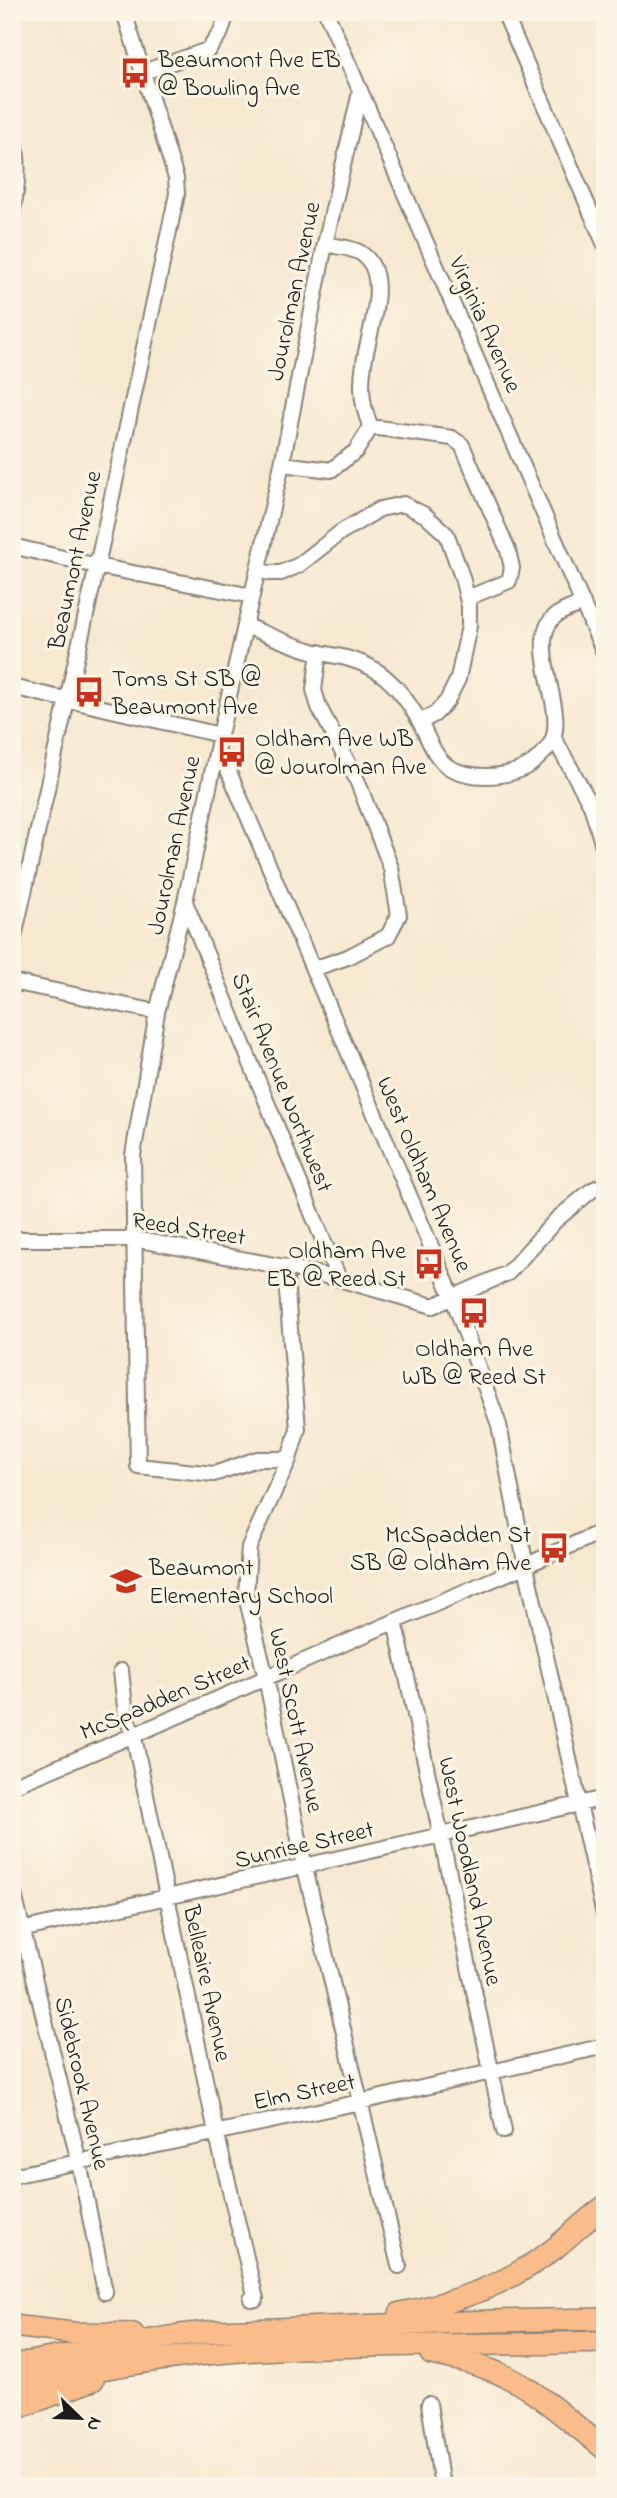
<svg xmlns="http://www.w3.org/2000/svg" width="617" height="2498" viewBox="0 0 617 2498" font-family="'Indie Flower',sans-serif">
	<style>
		.lines { fill: none; stroke-linecap: round; stroke-linejoin: round }
		.minor-casing { stroke: #8a8276; stroke-width: 18 }
		.highway-casing { stroke: #8a8276; stroke-width: 24 }
		.minor { stroke: #fff; stroke-width: 14 }
		.highway { stroke: #fabc8b; stroke-width: 21 }
		.labels { text-anchor: middle; stroke-width: 6; stroke-linejoin: round; paint-order: stroke }
		.poi-label { font-size: 24px; fill: #1c1c1c; stroke: #fcf5e5; text-anchor: start }
		.street-label { font-size: 24px; fill: #1c1c1c; stroke: #fcf5e5 }
	</style>
	<rect width="100%" height="100%" fill="#fcf5e5"/>
	<filter id="ink" filterUnits="userSpaceOnUse"><feTurbulence type="fractalNoise" baseFrequency=".0143" numOctaves="2"/><feDisplacementMap in="SourceGraphic" scale="14" xChannelSelector="R" yChannelSelector="G"/><feConvolveMatrix kernelMatrix="1 2 1 2 8 2 1 2 1" color-interpolation-filters="sRGB"/></filter>
	<filter id="wash" filterUnits="userSpaceOnUse"><feTurbulence type="fractalNoise" baseFrequency=".00686" numOctaves="4" result="noise"/><feDisplacementMap in="SourceGraphic" scale="28" xChannelSelector="R" yChannelSelector="G"/><feGaussianBlur stdDeviation="1.57" result="paint"/><feColorMatrix in="noise" values="0 0 0 0 0 0 0 0 0 0 0 0 0 0 0 0 0 1.4 0 .05"/><feComposite in="paint" operator="in"/></filter>
	<g filter="url(#wash)">
		<rect width="100%" height="100%" fill="#f7e8d0"/>
	</g>
	<g filter="url(#ink)">
		<g class="lines">
			<!-- minor casing -->
			<g class="minor-casing">
				<path id="minor" d="M326 12 605 655
					M504 12 605 245
					M143 72 208 50 221 32 227 12
					M12 131C21 158 18 187 12 214
					M371 427 452 438 462 445 508 550 512 568 509 581 467 598
					M282 464 331 470 356 451 371 427C361 406 360 386 364 363 368 333 392 275 362 254 352 247 337 247 325 244
					M12 546 97 566 252 596
					M258 570 269 573H281L299 565 341 532 380 509 403 504 425 515 447 535 462 577 469 606V626L458 679 447 701 435 714 420 722
					M246 626C269 635 292 646 316 652 336 656 354 658 372 668 394 680 409 702 421 724 428 738 435 759 450 768 460 773 474 776 486 776 503 776 517 773 531 764 539 758 552 746 554 735 563 703 527 642 554 617 562 610 574 607 583 603
					M12 687 220 735
					M554 738 591 805 605 853
					M217 751 226 765 453 1298 499 1425 526 1567 605 1919
					M185 902 339 1279
					M12 946 97 566 177 194 176 178 124 12
					M313 969 348 957 388 936 399 915 391 868 357 780 319 707 314 690 319 652
					M12 982 157 1012
					M12 1239H134L285 1267 339 1279 433 1306 508 1273 556 1220 592 1190 605 1184
					M285 1267 298 1429 289 1459 249 1547 246 1596 266 1678 305 1868 399 2266
					M289 1459H257L214 1474 138 1466 133 1155 157 1012 185 902 220 735 282 464 325 244 360 92
					M395 1621 504 2131
					M121 1671 126 1716 134 1737 216 2132 254 2291 256 2299H251
					M12 1786C140 1734 265 1678 391 1623 463 1592 534 1563 605 1530
					M12 1886 79 2162 105 2292
					M12 1932 605 1798
					M12 2176 360 2102 605 2046
					M429 2404 442 2486"/>
			</g>
			<!-- highway casing -->
			<g class="highway-casing">
				<path id="highway" d="M400 2313C456 2303 509 2284 555 2248 572 2234 587 2219 605 2206
					M12 2326 73 2333 133 2334
					M431 2354C464 2360 500 2370 528 2389 555 2407 579 2429 605 2449
					M12 2365 180 2335 217 2331 492 2321 605 2319
					M12 2386C83 2372 155 2358 228 2352 353 2343 479 2346 605 2342
					M12 2410 93 2380"/>
			</g>
			<!-- minor -->
			<use href="#minor" class="minor"/>
			<!-- highway -->
			<use href="#highway" class="highway"/>
		</g>
	</g>
	<!-- icons -->
	<defs>
		<g id="bus-bare" transform="scale(2.415)"><path d="M-5-6H5V4H4V6H2V4H-2V6H-4V4H-5ZM-3.5-4V0h7V-4ZM-3.5 1.2v1.5H-2V1.2ZM2 1.2v1.5H3.5V1.2Z" fill="#c8321e" stroke="#fcf5e5" stroke-width="2.5" paint-order="stroke"/></g>
		<g id="school-bare" transform="scale(2.415)"><path d="M0-5L7-2L0 1L-7-2ZM-4 1L0 2.5L4 1V4Q0 6-4 4Z" fill="#c8321e" stroke="#fcf5e5" stroke-width="2.5" paint-order="stroke"/></g>
	</defs>
	<g fill-rule="evenodd">
		<use href="#bus-bare" x="135" y="73"/>
		<use href="#bus-bare" x="89" y="692"/>
		<use href="#bus-bare" x="232" y="752"/>
		<use href="#bus-bare" x="429" y="1264"/>
		<use href="#bus-bare" x="474" y="1313"/>
		<use href="#bus-bare" x="554" y="1548"/>
		<use href="#school-bare" x="126" y="1581"/>
	</g>
	<g class="labels">
		<!-- poi labels -->
		<g class="poi-label">
			<text x="158" y="67">Beaumont Ave EB<tspan x="158" dy="28">@ Bowling Ave</tspan></text>
			<text x="112" y="686">Toms St SB @<tspan x="112" dy="28">Beaumont Ave</tspan></text>
			<text x="255" y="746">Oldham Ave WB<tspan x="255" dy="28">@ Jourolman Ave</tspan></text>
			<text x="406" y="1258" text-anchor="end">Oldham Ave<tspan x="406" dy="28">EB @ Reed St</tspan></text>
			<text x="474" y="1356" text-anchor="middle">Oldham Ave<tspan x="474" dy="28">WB @ Reed St</tspan></text>
			<text x="531" y="1542" text-anchor="end">McSpadden St<tspan x="531" dy="28">SB @ Oldham Ave</tspan></text>
			<text x="149" y="1575">Beaumont<tspan x="149" dy="28">Elementary School</tspan></text>
		</g>
		<!-- street labels -->
		<g class="street-label">
			<text transform="translate(293 291) rotate(-78)" y="8">Jourolman Avenue</text>
			<text transform="translate(486 324) rotate(66)" y="8">Virginia Avenue</text>
			<text transform="translate(74 560) rotate(-78)" y="8">Beaumont Avenue</text>
			<text transform="translate(173 845) rotate(-78)" y="8">Jourolman Avenue</text>
			<text transform="translate(283 1082) rotate(68)" y="8">Stair Avenue Northwest</text>
			<text transform="translate(425 1174) rotate(67)" y="8">West Oldham Avenue</text>
			<text transform="translate(189 1228) rotate(9)" y="8">Reed Street</text>
			<text transform="translate(165 1697) rotate(-23)" y="8">McSpadden Street</text>
			<text transform="translate(297 1720) rotate(78)" y="8">West Scott Avenue</text>
			<text transform="translate(304 1844) rotate(-13)" y="8">Sunrise Street</text>
			<text transform="translate(471 1871) rotate(78)" y="8">West Woodland Avenue</text>
			<text transform="translate(208 1983) rotate(78)" y="8">Belleaire Avenue</text>
			<text transform="translate(83 2083) rotate(77)" y="8">Sidebrook Avenue</text>
			<text transform="translate(304 2091) rotate(-12)" y="8">Elm Street</text>
		</g>
	</g>
	<!-- margin -->
	<rect width="617" height="2498" fill="none" stroke="#fcf5e5" stroke-width="42"/>
	<!-- north arrow -->
	<g transform="translate(80 2418) rotate(113)" stroke="#fcf5e5" stroke-width="5" paint-order="stroke">
	<path d="M0-5L12 26L0 18L-12 26Z" fill="#1c1c1c"/>
	<text y="-10" font-size="19" font-weight="bold" text-anchor="middle" fill="#1c1c1c">N</text>
	</g>
</svg>
